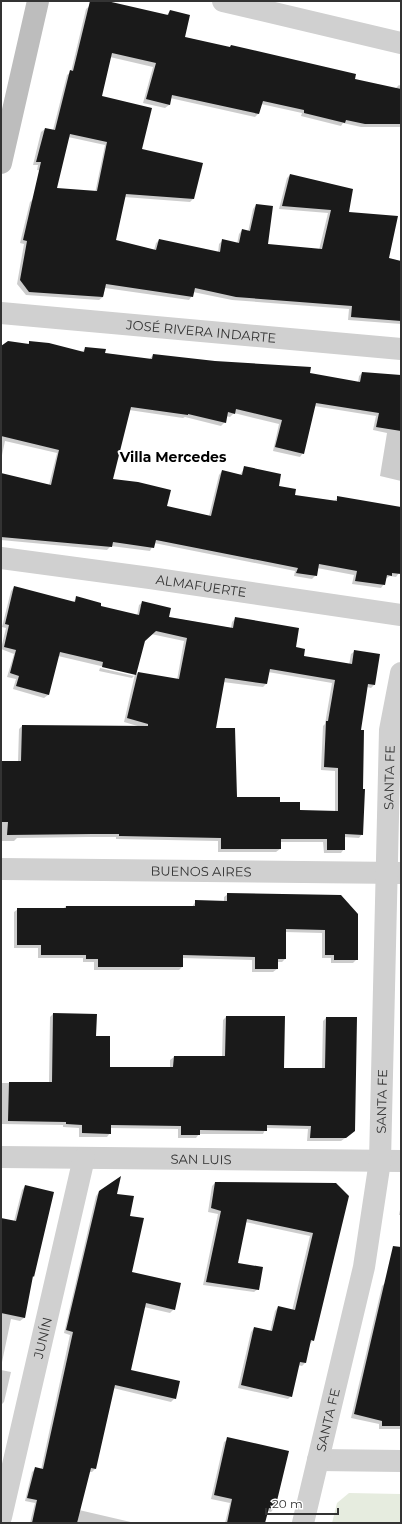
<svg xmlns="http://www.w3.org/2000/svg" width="402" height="1524" viewBox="0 0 402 1524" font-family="Montserrat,sans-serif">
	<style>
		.green { fill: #e6ecdf }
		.shadow { fill: #0003; fill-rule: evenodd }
		.building { fill: #1a1a1a; fill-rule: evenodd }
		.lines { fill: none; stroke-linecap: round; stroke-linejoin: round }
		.street { stroke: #d0d0d0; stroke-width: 22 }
		.secondary { stroke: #bdbdbd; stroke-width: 22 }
		.labels { text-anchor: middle; stroke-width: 4; stroke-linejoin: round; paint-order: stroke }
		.street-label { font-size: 13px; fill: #333; stroke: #fff }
		.neighbourhood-label { font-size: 14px; font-weight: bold; fill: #000; stroke: #fff }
	</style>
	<rect width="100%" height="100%" fill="#fff"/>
	<!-- green -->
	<path class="green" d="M349 1493 401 1494V1523H332L337 1503Z"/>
	<!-- shadow -->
	<path class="shadow" d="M96 1H103L166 16 170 11 184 37 229 48 231 46 354 80 395 89 399 85 401 86V127H361L343 123 341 126 301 116 302 113 261 104 259 113 255 117 170 98 169 105 165 108 143 103 153 67 110 57 100 96 141 150 193 199 190 202 124 197 115 241 154 250 156 243 159 240 218 253 219 244 223 240 237 244 239 234 242 230 248 232 253 209 256 205 267 245 319 250 328 213 279 209 287 178 290 175 348 213 387 259 401 262V324L348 320 349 309 232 300 193 292 192 296 189 300 105 288 103 297 99 300 26 295 17 284 24 244 20 243 30 202 33 199 95 193 105 145 68 137 57 174 37 170 38 165H33L41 132 45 129 53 130 67 75 71 72 86 9Z
		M30 342 82 352 86 348 104 353 149 360 153 355 309 374 358 383 359 376 362 373 401 376V481L380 476 387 433 373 430 376 416 314 406 303 453 300 457 273 451 279 424 234 413 230 417 226 416 225 422 221 426 185 417 183 418 129 410 112 480 166 507 209 516 219 475 222 471 240 475 245 467 294 496 334 501 338 498 401 508 399 573 396 577 390 576 385 579 384 584 381 588 352 584 354 575 317 568 316 575 312 579 294 576 295 571 154 543 150 551 111 546 107 550 1 540V474L49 485 57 453 5 441 1 460V347L27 345Z
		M14 587 73 602 77 598 99 607 137 616 139 605 143 602 168 617 231 628 232 622 236 618 295 648 303 657 349 665 351 654 355 651 374 685 371 688 367 687 360 731 362 834 359 838 344 837V849L341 853H324L323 842H280V849L276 852H218V841L116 839V837H88L17 838 14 841H1V762H18L19 729 22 726 141 727 124 722 135 674 58 656 48 695 44 698 13 689 16 679 7 677 14 654 1 649 6 628 2 627 11 591ZM151 634 184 641 177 680 138 673 135 675 144 641ZM268 672 332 683 325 724 323 726 321 770 335 771V812L299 811 279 803 236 798 214 729 223 682 263 687 266 684Z
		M100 668 134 676 132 678 99 671Z
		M228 894 314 895 357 959 353 963H331V958H322V933L285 932V959L282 962H277V969L273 972H252V960L182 958V967L179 970H94V962H83V958H38V948H14V912L18 909H63L66 906 192 907 196 901 224 902V897Z
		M53 1014 95 1037 109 1068H170V1060L174 1057H222L223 1020 226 1017 283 1069H322L323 1021 326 1018 351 1134 341 1141H307L308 1129 266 1128 263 1134H199L196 1138H178V1129L110 1128V1133L107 1137H79V1128L63 1127V1125L1 1124V1083H49L50 1017Z
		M215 1183 336 1184 313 1340 310 1344 305 1363 302 1366 298 1365 291 1396 288 1399 238 1388 251 1332 254 1328 270 1332 275 1311 278 1307 292 1311 310 1236 245 1222 237 1264 258 1289 254 1292 203 1285 218 1214 208 1212 212 1186Z
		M25 1186 33 1276 31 1278 24 1318 20 1321 11 1319 1 1367V1219L14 1221 22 1190Z
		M99 1192 116 1195 129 1217 131 1273 174 1309 170 1313 144 1307 130 1371 175 1398 171 1402 113 1388 95 1469 92 1472H89L79 1510 135 1523H30L35 1503 25 1501 32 1472 35 1469 41 1470 70 1335 64 1333 96 1196Z
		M401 1205V1215H399Z
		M386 1282 401 1283V1429H379V1424L351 1418 382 1286Z
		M1 1370 11 1372 4 1402 1 1405Z
		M228 1439 274 1508 271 1512 267 1511 264 1523H225L230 1503 211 1499 224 1442Z"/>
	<!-- building -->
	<path class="building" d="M90 1H107L168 15 170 10 190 15 185 37 230 47 231 45 356 74 355 79 401 89V124H365L346 120 345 123 304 113V110L263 101 259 114 172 95 170 105 146 99 156 63 112 53 102 96 152 108 142 149 203 163 194 199 126 194 116 240 156 250 159 239 220 252 222 239 239 243 242 229 250 231 256 204 273 206 268 244 322 249 331 210 282 206 290 174 353 189 349 212 398 216 389 258 401 261V321L351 317 352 306 236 297 195 288 193 297 106 284 103 297 29 292 20 280 27 241 23 240 41 162H36L45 128 55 130 70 70 73 71ZM70 134 107 142 97 191 57 188Z
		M8 341 29 344V341L49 343 84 352 85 347 106 349 105 353 152 359 153 354 215 361 311 367 310 373 360 382 362 372 401 375V431L376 427 379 413 316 403 304 454 275 447 282 420 236 409 235 414 228 412 226 423 188 414V415L131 407 113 479 138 482 171 490 167 506 211 516 222 470 242 475 244 466 281 474 279 486 296 489 295 495 337 501V496L401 507V574L392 573V576L387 575 385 585 355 581 357 571 319 564 317 576 296 573 298 568 156 540 154 548 113 542 112 547 1 537V473L51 485 59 450 1 436V346Z
		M14 586 75 602 76 596 101 603V606L139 615 142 601 171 608 169 617 233 628 235 617 299 628 296 647 305 649 304 656 352 664 354 650 380 654 375 685 368 684 361 730H364L363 789H365L363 835 345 834V850H327V839H281V849H221V838L119 836V834H92L7 835 8 822H1L2 761H21L22 725 148 726V724L127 718 138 672 179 679 187 638 156 631 145 641 136 675 102 667 103 662 60 652 49 695 16 686 19 676 10 673 16 650 4 647 9 625 5 624ZM270 669 335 680 328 721H326L324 767 338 768V811L300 810V802H280V797H237L235 728H216L225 678 267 684Z
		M227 893 341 895 358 914V960H334V955H325V930L286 929V959H278V969H255V957L183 955V967H98V959H86V955H41V945H17V908H66V906H195V900L227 901Z
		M53 1013 97 1014 96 1036H110V1067H173L174 1056H225L226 1016H285L284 1068H325L326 1017H357L355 1131 346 1138H310L311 1126 267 1125V1131L200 1130V1135H181V1126L111 1125V1134L82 1133V1125L66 1124V1122L8 1121 9 1082H52Z
		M121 1176 117 1194 134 1196 130 1216 144 1218 132 1272 181 1283 175 1310 146 1303 131 1370 180 1381 176 1399 115 1385 96 1469 91 1468 77 1523H32L37 1500 27 1498 35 1467 43 1469 73 1332 66 1330 99 1191Z
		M215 1182 336 1183 349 1196 314 1341 311 1340 306 1363 300 1362 292 1397 241 1385 254 1327 272 1331 278 1306 295 1310 313 1233 247 1219 238 1263 263 1267 259 1290 206 1282 221 1211 211 1208Z
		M25 1185 54 1192 34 1277 33 1276 25 1318 1 1313V1218L16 1221Z
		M393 1246 401 1247V1426H382V1421L354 1414Z
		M227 1437 289 1451 275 1509 269 1508 265 1523H227L232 1499 214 1495Z"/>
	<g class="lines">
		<!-- street -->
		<g class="street">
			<path d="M223 1 401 43"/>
			<path id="s1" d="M1 313 401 349"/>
			<path id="s2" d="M1 558 150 578 401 615"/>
			<path id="s3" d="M1 869 401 873"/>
			<path id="s4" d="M1 1157 401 1161"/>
			<path d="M318 1460 401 1461"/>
			<path id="s5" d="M1 1517 84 1158"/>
			<path id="s6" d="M303 1523 364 1267 380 1161 390 730 401 673"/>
		</g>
		<!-- secondary -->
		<path class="secondary" d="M1 163 38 1"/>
	</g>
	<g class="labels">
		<!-- street labels -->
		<g class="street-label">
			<text dy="5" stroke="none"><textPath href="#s1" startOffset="201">JOSÉ RIVERA INDARTE</textPath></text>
			<text dy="5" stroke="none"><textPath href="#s2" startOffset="202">ALMAFUERTE</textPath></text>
			<text dy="5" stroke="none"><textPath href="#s6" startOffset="754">SANTA FE</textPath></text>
			<text dy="5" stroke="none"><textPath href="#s3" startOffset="200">BUENOS AIRES</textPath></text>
			<text dy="5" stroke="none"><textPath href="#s6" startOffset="430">SANTA FE</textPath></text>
			<text dy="5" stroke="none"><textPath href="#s4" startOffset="200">SAN LUIS</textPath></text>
			<text dy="5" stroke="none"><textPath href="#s5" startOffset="184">JUNÍN</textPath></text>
			<text dy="5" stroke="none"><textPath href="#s6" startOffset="106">SANTA FE</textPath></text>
		</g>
		<!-- neighbourhood labels -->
		<g class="neighbourhood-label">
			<text x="173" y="462">Villa Mercedes</text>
		</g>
	</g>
	<!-- border -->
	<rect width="402" height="1524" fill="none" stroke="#333333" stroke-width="4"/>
	<!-- scale -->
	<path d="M266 1508v6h72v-6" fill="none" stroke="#333333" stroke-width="2"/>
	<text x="272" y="1508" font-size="12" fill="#333333" stroke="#ffffff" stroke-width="3" paint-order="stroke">20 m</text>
</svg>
